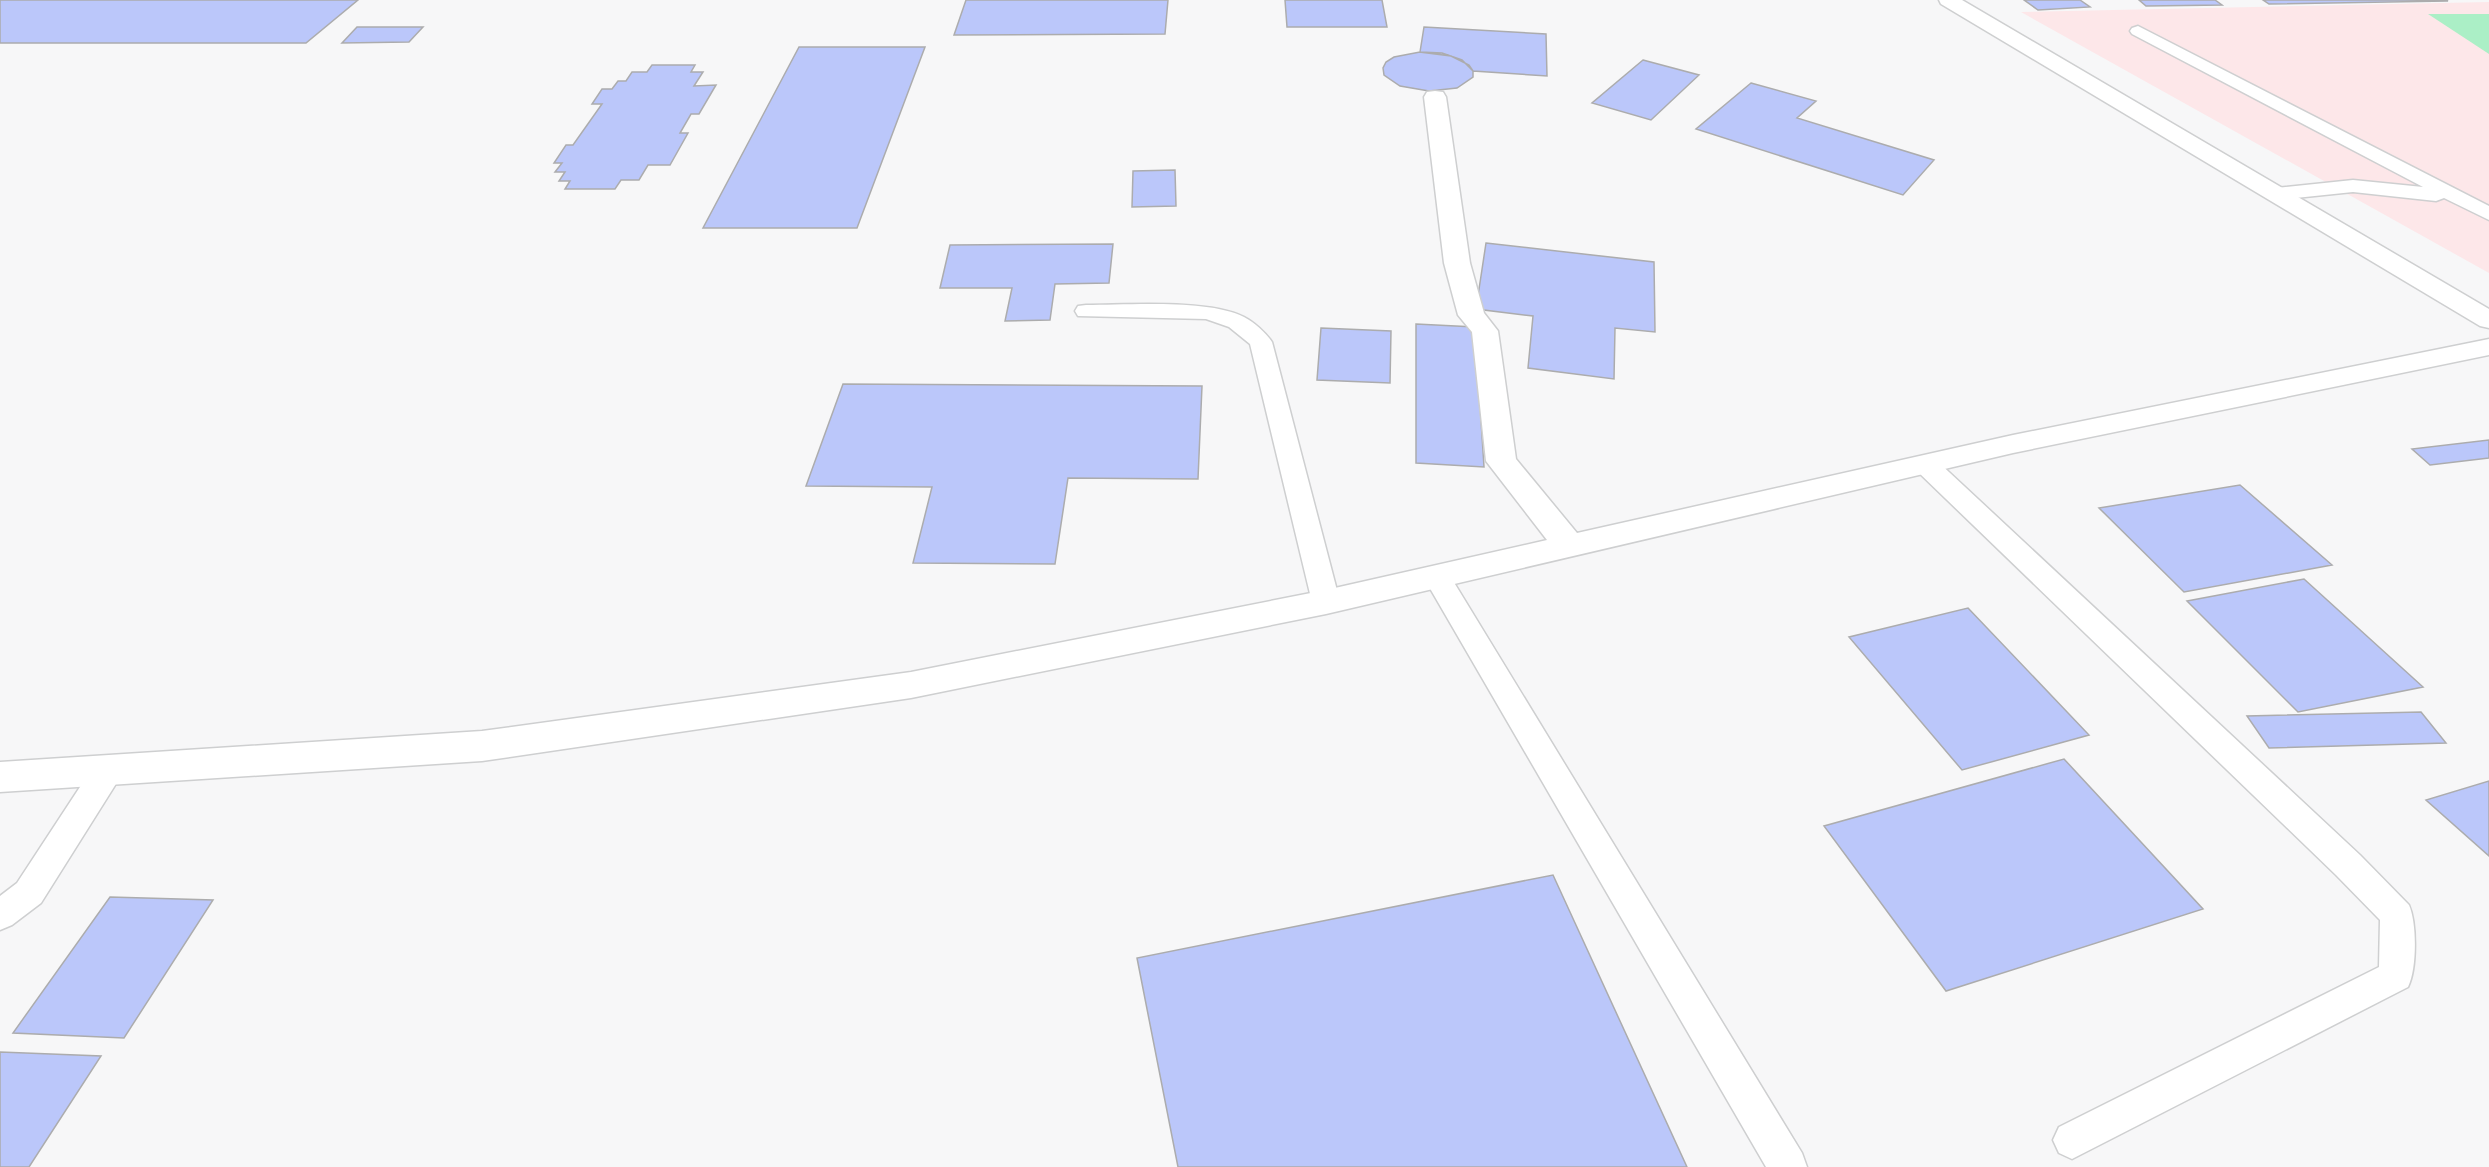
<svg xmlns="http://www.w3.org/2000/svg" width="2489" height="1167" viewBox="0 0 2489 1167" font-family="'Exo 2',sans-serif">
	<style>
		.education { fill: #fde7e9 }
		.green { fill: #abefc6 }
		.building { fill: #bbc7fa; stroke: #acacad; stroke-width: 1.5 }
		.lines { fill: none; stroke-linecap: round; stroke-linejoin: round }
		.lane-casing { stroke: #cecfd0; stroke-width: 3 }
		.street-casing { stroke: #cecfd0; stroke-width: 3 }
		.lane { fill: #fff; fill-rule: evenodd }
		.street { fill: #fff; fill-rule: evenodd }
	</style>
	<rect width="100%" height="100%" fill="#f7f7f8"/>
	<!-- education -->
	<path class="education" d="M2489 2V273L2021 12Z"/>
	<!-- green -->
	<path class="green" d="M2428 14H2489V54Z"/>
	<!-- building -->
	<path class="building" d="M0 0H358L306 43H0Z
		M966 0H1168L1165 34 954 35Z
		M1285 0H1382L1387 27H1287Z
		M2024 0H2080L2090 7 2038 10Z
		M2139 0H2215L2222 5 2146 6Z
		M2263 0H2446L2448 1 2269 4Z
		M357 27H423L409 42 342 43Z
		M1424 27 1546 34 1547 76 1473 71 1469 65 1451 56 1420 52Z
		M799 47H925L857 228H703Z
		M1420 52 1442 53 1462 60 1473 71V77L1457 88 1429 91 1400 86 1384 75 1383 68 1386 62 1394 57Z
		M1643 60 1699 75 1651 120 1592 103Z
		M652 65H695L691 72H703L694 86 716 85 699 114H691L680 133H688L670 165H648L639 180H621L615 189H565L570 181H559L565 172H555L562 163H554L566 145H573L602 104H592L602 89H612L618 81H626L632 72H647Z
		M1751 83 1816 101 1797 118 1934 160 1903 195 1696 129Z
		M1175 170 1176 206 1132 207 1133 171Z
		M1486 243 1654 262 1655 332 1615 328 1614 379 1528 368 1533 316 1476 309Z
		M1113 244 1109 283 1055 284 1050 320 1005 321 1012 288H940L950 245Z
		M1416 324 1475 327 1484 467 1416 463Z
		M1321 328 1391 331 1390 383 1317 380Z
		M843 384 1202 386 1198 479 1068 478 1055 564 913 563 932 487 806 486Z
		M2489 440V458L2430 465 2412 449Z
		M2240 485 2332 565 2184 592 2099 508Z
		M2304 579 2423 687 2298 712 2187 601Z
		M1968 608 2089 735 1962 770 1849 637Z
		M2421 712 2446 743 2269 748 2247 716Z
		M2064 759 2203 909 1946 991 1824 826Z
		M2489 781V856L2426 800Z
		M1553 875 1687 1167H1178L1137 958Z
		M110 897 213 900 124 1038 13 1033Z
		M0 1052 101 1056 29 1167H0Z"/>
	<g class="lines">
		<!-- lane casing -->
		<g class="lane-casing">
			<path id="lane" d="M2138 26 2489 206V220L2444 198 2436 201 2353 192 2276 200 2269 198 2266 194 2269 190 2276 188 2353 180 2423 187 2132 34 2130 31 2132 28Z
				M1086 305C1128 305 1209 299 1244 317 1254 322 1266 333 1272 342L1340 602 1336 609 1326 612 1316 609 1312 602 1250 344 1229 327 1206 319 1078 316 1075 311 1078 306Z
				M1926 457 1935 459 2360 855 2409 905C2417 923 2417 969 2408 987L2072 1159 2059 1153 2053 1140 2059 1127 2379 967 2380 920 2336 875 1917 471 1914 465 1917 459Z
				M1437 569 1447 571 1802 1153 1807 1167H1766L1424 578 1427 571Z
				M108 758 119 761 123 770 119 779 41 903 12 925 0 930V896L17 883 97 761Z"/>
		</g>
		<!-- street casing -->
		<g class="street-casing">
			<path id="street" d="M1939 0H1962L2489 309V328L2480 326 1941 4Z
				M1435 91 1443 92 1446 97 1470 263 1484 313 1498 331 1516 459 1577 533 2013 435 2489 339V355L2013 453 1326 614 911 698 482 761 0 792V762L482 731 911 672 1326 590 1547 540 1486 461 1472 332 1458 315 1444 263 1424 97 1427 92Z"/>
		</g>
		<!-- lane -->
		<use href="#lane" class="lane"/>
		<!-- street -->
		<use href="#street" class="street"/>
	</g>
</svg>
